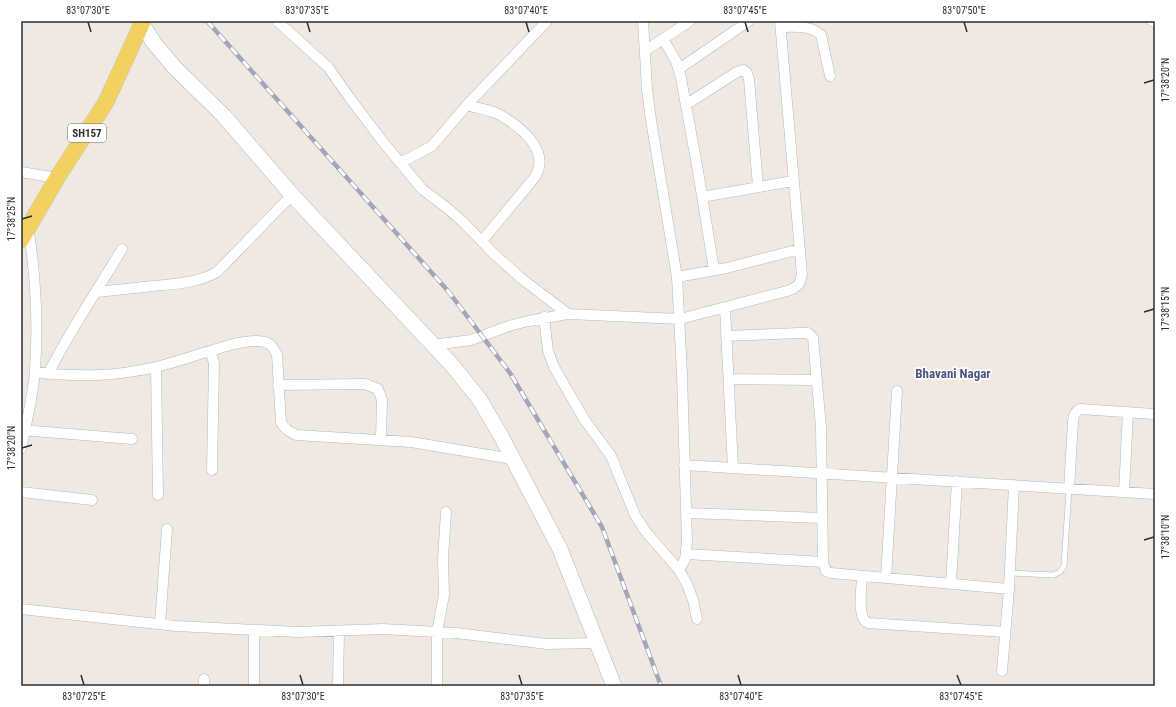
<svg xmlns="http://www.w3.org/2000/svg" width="1176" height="707" viewBox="0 0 1176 707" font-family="'Roboto Condensed',sans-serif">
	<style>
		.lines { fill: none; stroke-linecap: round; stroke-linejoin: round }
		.lane-casing { stroke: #b4b7c1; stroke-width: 6 }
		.street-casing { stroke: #b4b7c1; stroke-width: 11 }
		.secondary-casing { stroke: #b4b7c1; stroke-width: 16 }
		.primary-casing { stroke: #c9c9c9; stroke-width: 17 }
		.lane { stroke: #fff; stroke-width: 5 }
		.street { stroke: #fff; stroke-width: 10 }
		.secondary { stroke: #fff; stroke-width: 15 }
		.primary { stroke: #f2d163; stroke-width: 16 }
		.rail-casing { stroke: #a3a6b8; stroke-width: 4.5 }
		.rail { stroke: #fff; stroke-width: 3; stroke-dasharray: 9; stroke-linecap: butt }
		.ticks { fill: none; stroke: #2e2e2e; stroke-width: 1.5 }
		.labels { text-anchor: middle; stroke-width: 3.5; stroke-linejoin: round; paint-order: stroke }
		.shield { fill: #fff; stroke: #6d6d6d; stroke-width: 1 }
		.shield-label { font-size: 11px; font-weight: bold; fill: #2e2e2e }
		.neighbourhood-label { font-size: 13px; font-weight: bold; fill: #4d5680; stroke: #fff }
		.neatline { fill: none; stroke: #2e2e2e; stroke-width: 1.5 }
		.ticks-label { font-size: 10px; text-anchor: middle; fill: #2e2e2e }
	</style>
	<rect width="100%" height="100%" fill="#efe9e1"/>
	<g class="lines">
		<!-- lane casing -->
		<g class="lane-casing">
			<path id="lane" d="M1148 21 1155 26
				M1010 573 1053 575 1060 572 1064 566 1069 489"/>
		</g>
		<!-- street casing -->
		<g class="street-casing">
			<path id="street" d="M277 21 328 67 349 97 383 142 422 189 447 208 462 221 494 254 522 279 568 314
				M643 21 647 89 651 120 677 277 682 374 687 542 685 559 679 570
				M781 27C794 27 811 25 821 35L830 76
				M663 39 676 61 681 78 698 171 714 270
				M645 51 690 21
				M679 69 749 21
				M687 104 737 72 743 70 747 73 749 79 758 187
				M467 105C478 109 490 109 500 115 521 127 551 151 535 177L482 241
				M400 163 432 146 467 105 547 21
				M21 172 57 178
				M702 197 793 181
				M677 277 727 268 800 249
				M97 292C115 290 134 288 153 286 174 284 198 283 217 272L292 195
				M725 308 733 468
				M544 317 548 351 554 367 584 419 611 456 635 515 646 532 679 570 687 584 693 600 697 619
				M726 336 799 333H808L813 338 821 427 823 562 826 571 831 573 1009 589
				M433 345 471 340 509 326 528 321 568 314 680 319 787 291 793 289 799 284 802 275 780 21
				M210 351 214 363 212 470
				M156 367 158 495
				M35 372C78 377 113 377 156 367 172 363 187 358 203 353 220 348 238 341 256 341 268 341 272 344 277 355L281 422C284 429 289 432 296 435L411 442 512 459
				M48 374C70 331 97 291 122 249
				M729 379 817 380
				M278 385 365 384 378 389 382 400 381 439
				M21 430 132 439
				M21 449C26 425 33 396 35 371 38 326 36 272 28 228
				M684 465 1155 494
				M1069 489 1073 422C1073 416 1075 412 1080 409L1154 414
				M21 492 92 500
				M1124 492 1128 412
				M686 513 822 518
				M686 554 823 562
				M862 576C862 588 856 618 868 623L1005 632
				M886 578 897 391
				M951 583 957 481
				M21 609 176 626 298 632 383 629 456 633 547 644 596 643
				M160 624 167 529
				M254 630V686
				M1002 671 1009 589 1014 485
				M204 679V686
				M338 686 339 631
				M437 686V632L444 595 443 559 446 512"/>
		</g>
		<!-- secondary casing -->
		<g class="secondary-casing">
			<path id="secondary" d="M140 21 154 43 175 68 224 116 292 195 452 365 480 400 501 436 560 549 614 686"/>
		</g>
		<!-- primary casing -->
		<g class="primary-casing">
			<path id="primary" d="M21 240 57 178 106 102 143 21"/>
		</g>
		<!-- lane -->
		<use href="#lane" class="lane"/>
		<!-- street -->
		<use href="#street" class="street"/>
		<!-- secondary -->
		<use href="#secondary" class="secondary"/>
		<!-- primary -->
		<use href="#primary" class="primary"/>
		<!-- rail casing -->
		<g class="rail-casing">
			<path id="rail" d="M207 21 448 291 510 373 602 527 661 686"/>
		</g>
		<!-- rail -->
		<use href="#rail" class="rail"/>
	</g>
	<!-- ticks -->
	<path class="ticks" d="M88 22 91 32M307 22 310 32M526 22 529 32M745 22 748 32M964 22 967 32M1144 83 1154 80M22 219 32 216M1144 312 1154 309M22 448 32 445M1144 540 1154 537M81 675 84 685M300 675 303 685M519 675 522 685M738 675 741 685M957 675 961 685"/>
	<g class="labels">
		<!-- shield labels -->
		<rect class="shield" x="68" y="124" width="38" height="18" rx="3"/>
		<g class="shield-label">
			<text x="87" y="137">SH157</text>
		</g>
		<!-- neighbourhood labels -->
		<g class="neighbourhood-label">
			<text x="953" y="378">Bhavani Nagar</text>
		</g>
	</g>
	<!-- border -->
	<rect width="1176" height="707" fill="none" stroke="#ffffff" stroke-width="44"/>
	<rect x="22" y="22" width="1132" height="663" class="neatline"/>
	<g class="ticks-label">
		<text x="88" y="14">83°07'30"E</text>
		<text x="307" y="14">83°07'35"E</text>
		<text x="526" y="14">83°07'40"E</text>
		<text x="745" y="14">83°07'45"E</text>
		<text x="964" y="14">83°07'50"E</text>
		<text transform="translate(1165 80) rotate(-90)" y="4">17°38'20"N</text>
		<text transform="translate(11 219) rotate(-90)" y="4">17°38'25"N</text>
		<text transform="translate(1165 309) rotate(-90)" y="4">17°38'15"N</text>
		<text transform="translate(11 448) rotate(-90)" y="4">17°38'20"N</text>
		<text transform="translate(1165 537) rotate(-90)" y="4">17°38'10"N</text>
		<text x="84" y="700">83°07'25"E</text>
		<text x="303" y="700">83°07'30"E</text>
		<text x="522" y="700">83°07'35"E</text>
		<text x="741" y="700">83°07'40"E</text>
		<text x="961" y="700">83°07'45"E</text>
	</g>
</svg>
